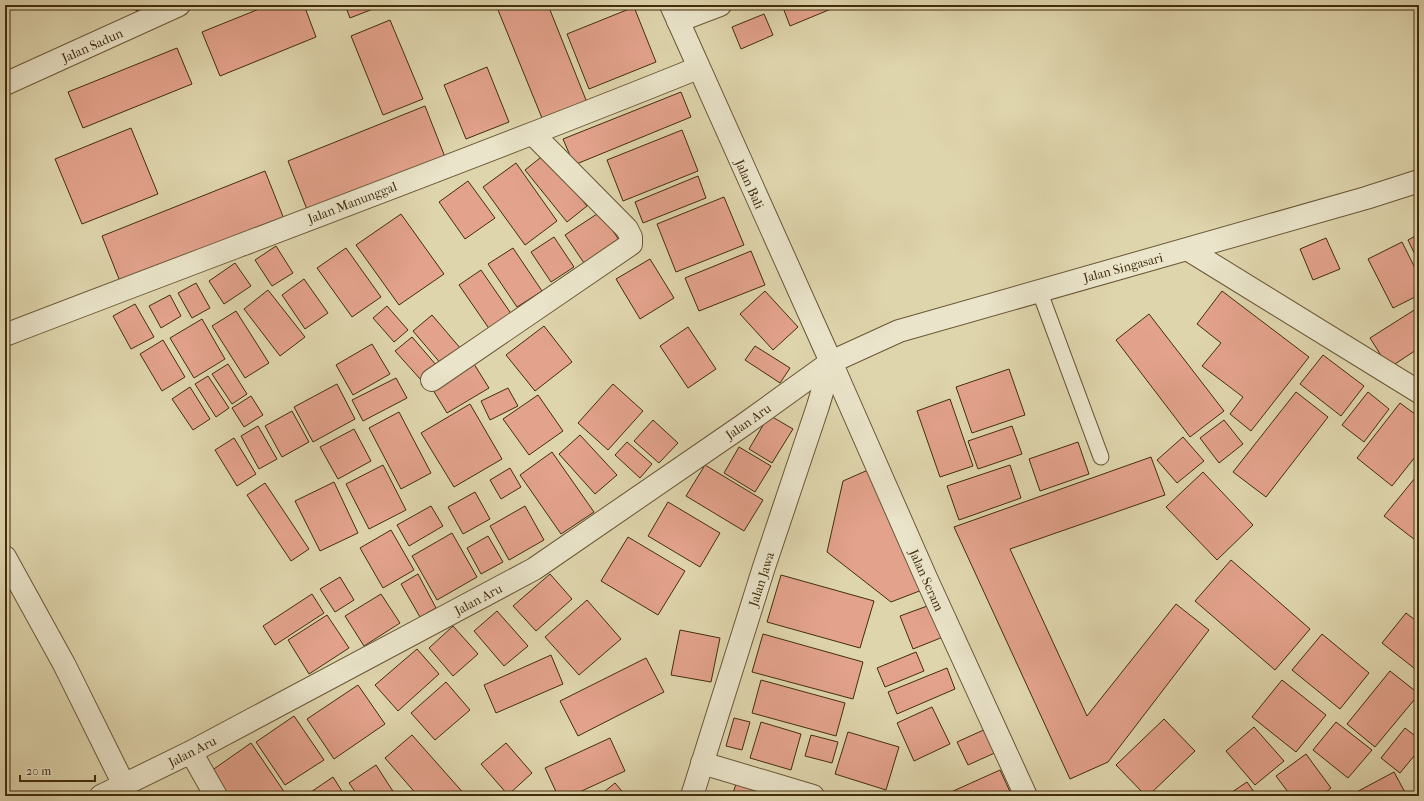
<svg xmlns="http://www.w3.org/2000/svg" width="1424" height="801" viewBox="0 0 1424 801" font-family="'IM FELL French Canon',serif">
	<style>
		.building { fill: #e3a28c; stroke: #422d0d }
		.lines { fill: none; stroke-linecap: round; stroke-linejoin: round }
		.service-casing { stroke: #695735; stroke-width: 17 }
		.minor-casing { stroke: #695735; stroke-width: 24 }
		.tertiary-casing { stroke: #695735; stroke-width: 24 }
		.service { stroke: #eae4ca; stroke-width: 15 }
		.minor { stroke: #eae4ca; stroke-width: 22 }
		.tertiary { stroke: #eae4ca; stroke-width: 22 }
		.labels { text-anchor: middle; stroke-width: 4; stroke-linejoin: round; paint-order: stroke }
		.street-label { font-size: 13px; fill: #422d0d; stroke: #eae4ca }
	</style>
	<rect width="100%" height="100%" fill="#dfd5ad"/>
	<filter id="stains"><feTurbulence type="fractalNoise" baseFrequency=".005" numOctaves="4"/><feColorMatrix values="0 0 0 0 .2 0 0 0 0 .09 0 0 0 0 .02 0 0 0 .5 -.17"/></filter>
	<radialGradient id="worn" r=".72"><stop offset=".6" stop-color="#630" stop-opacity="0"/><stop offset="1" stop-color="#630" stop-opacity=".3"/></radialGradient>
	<!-- building -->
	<path class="building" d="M134 5H150L136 11Z
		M269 5H304L316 37 220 76 202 32Z
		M345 5H383L350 18Z
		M496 5H548L588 105 544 123Z
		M782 5H829L831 9 790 26Z
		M634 7 656 62 589 89 567 34Z
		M764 14 773 35 741 49 732 27Z
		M390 20 423 99 383 115 351 36Z
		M177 48 192 84 83 128 68 92Z
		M487 67 509 122 466 139 444 85Z
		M681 92 691 117 574 165 563 139Z
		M425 106 445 157 308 212 288 161Z
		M131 128 158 194 82 224 55 159Z
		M682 130 698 171 623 201 607 160Z
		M545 154 587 206 567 222 525 170Z
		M516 163 557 221 525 245 483 187Z
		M265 171 284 219 121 284 102 236Z
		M698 176 706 198 643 223 635 202Z
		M468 181 495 218 465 239 439 202Z
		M724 197 744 245 676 272 657 224Z
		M600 212 619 240 584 263 565 235Z
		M401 214 444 274 399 305 356 245Z
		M1419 234V263L1408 240Z
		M554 237 574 267 551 282 531 252Z
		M1326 238 1340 269 1313 280 1300 249Z
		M1402 242 1419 276V295L1393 308 1368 259Z
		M276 246 293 273 272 286 255 260Z
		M346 248 381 297 352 317 317 268Z
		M513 248 542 291 517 307 488 264Z
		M751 251 765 285 699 311 685 278Z
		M650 259 674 298 640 319 616 279Z
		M235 263 251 286 224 304 209 281Z
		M481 270 512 315 490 330 459 285Z
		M304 279 328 313 305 329 282 295Z
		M196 283 210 308 192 318 178 293Z
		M268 290 305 337 280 356 244 309Z
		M765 291 798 327 773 350 740 314Z
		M1222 291 1309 357 1251 431 1230 414 1243 397 1202 366 1221 343 1197 324Z
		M170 295 181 316 161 328 149 306Z
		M135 304 154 337 131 349 113 316Z
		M387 306 408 330 394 342 373 318Z
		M1419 307V348L1389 368 1370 338Z
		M236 311 269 363 245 378 212 326Z
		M1149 314 1224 411 1190 437 1116 340Z
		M432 315 461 349 442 365 413 331Z
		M202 319 225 359 194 378 170 338Z
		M544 326 572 362 535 391 506 355Z
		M688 327 716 369 688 388 660 346Z
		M412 337 437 366 421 380 395 351Z
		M163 340 185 377 162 391 140 354Z
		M372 344 390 374 353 395 336 365Z
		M755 346 790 368 780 383 745 360Z
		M1323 355 1364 386 1341 416 1300 384Z
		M228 364 247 394 232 404 212 374Z
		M474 364 489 388 447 413 433 390Z
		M1009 369 1025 415 972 433 956 387Z
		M208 376 229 408 216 417 195 384Z
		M396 378 407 398 363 421 352 400Z
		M337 384 355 419 313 442 294 407Z
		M613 384 643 411 608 450 578 423Z
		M190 387 210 419 193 430 172 399Z
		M508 388 518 406 490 420 481 401Z
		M1296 392 1328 417 1266 497 1233 472Z
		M1368 392 1389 409 1364 442 1342 425Z
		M538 395 563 431 529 455 503 419Z
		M251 396 263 415 244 427 232 408Z
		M950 399 973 466 940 477 917 411Z
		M1400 403 1419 417V452L1392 486 1357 458Z
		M470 404 502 459 454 487 421 433Z
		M292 411 309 442 282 457 265 426Z
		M399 412 431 473 401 489 369 428Z
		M769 415 793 429 772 463 749 449Z
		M653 420 678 443 659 463 634 441Z
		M1224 420 1243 444 1219 463 1200 438Z
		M258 426 277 459 259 469 241 436Z
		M1012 426 1022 454 978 469 968 441Z
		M354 429 371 461 338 479 320 447Z
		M580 435 617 475 595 494 559 454Z
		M1183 437 1204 461 1177 483 1157 460Z
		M234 438 256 474 237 486 215 450Z
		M627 442 652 464 640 478 615 455Z
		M1078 442 1089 474 1040 491 1029 459Z
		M739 447 771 466 755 492 724 473Z
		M552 452 594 512 561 534 520 475Z
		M1151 457 1165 495 1010 549 1087 716 1176 604 1209 630 1108 762 1070 779 954 527Z
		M383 465 406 510 369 529 346 484Z
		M705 465 763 500 744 531 686 496Z
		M1010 465 1021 498 959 520 947 486Z
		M510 468 521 487 501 499 490 480Z
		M868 470 922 590 891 602 827 552 843 481Z
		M1203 472 1253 525 1217 560 1166 507Z
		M1415 478 1419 482V543L1384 516Z
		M334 482 358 533 320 551 295 501Z
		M265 483 309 549 291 561 247 495Z
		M475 492 490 519 463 534 448 507Z
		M668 502 720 533 700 567 648 536Z
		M431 506 443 526 409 546 397 525Z
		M525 506 544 540 509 560 490 526Z
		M391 530 414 570 383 588 360 548Z
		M452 533 477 577 437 600 412 556Z
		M488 536 503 562 481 574 467 548Z
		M628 537 685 571 658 615 601 581Z
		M1231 560 1310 629 1275 670 1195 601Z
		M418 574 436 608 420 617 401 584Z
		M550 574 572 599 536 631 513 606Z
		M781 575 874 601 860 648 767 622Z
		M340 577 354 600 335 612 320 589Z
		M312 594 324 613 275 645 263 626Z
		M381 594 400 623 364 646 345 616Z
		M587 600 621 639 579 675 545 637Z
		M930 605 943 637 913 649 900 616Z
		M497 611 528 646 504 666 474 631Z
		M1406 613 1419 623V672L1382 643Z
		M327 615 349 648 309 674 288 640Z
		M453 626 478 654 453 676 429 648Z
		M680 630 720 638 711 682 671 675Z
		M763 634 863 662 853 699 752 672Z
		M1322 634 1369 673 1340 709 1292 670Z
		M417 649 439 674 398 711 375 685Z
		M916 652 924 671 885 687 877 668Z
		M551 655 563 684 496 713 484 685Z
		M646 658 664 692 578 736 560 701Z
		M947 668 955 689 897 714 888 692Z
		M1390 671 1419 694 1375 747 1347 724Z
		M761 680 845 703 836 736 752 713Z
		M1282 680 1326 715 1296 752 1252 717Z
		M446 682 470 710 435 740 411 713Z
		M358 685 385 724 334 759 307 719Z
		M932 707 950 744 914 761 897 723Z
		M294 716 324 760 285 785 256 742Z
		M734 718 750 722 742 750 726 746Z
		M1164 719 1195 751 1148 796H1146L1116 765Z
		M761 722 801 734 791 770 750 758Z
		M1336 722 1372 750 1348 778 1313 750Z
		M1254 727 1284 761 1255 785 1226 751Z
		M988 728 999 751 968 765 957 742Z
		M1405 728 1419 739V750L1400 773 1381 758Z
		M848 732 899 747 886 790 835 774Z
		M412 735 466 796H418L385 758Z
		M811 735 838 742 832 763 805 756Z
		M610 738 625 771 571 796H558L545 768Z
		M251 743 285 793 281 796H228L211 771Z
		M506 743 532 773 508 795 481 764Z
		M1306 754 1331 788 1321 796H1291L1276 776Z
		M376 765 396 796H358L349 783Z
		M1000 770 1012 796H953L951 792Z
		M1394 772 1407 796H1351V795Z
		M333 777 345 796H305Z
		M1247 782 1257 796H1226Z
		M615 783 626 796H599Z
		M736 784 774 796H732Z"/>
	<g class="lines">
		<!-- service casing -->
		<g class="service-casing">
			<path id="service" d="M1039 290 1101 457"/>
		</g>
		<!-- minor casing -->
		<g class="minor-casing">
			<path id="minor" d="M678 21 720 5
				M5 84 179 5
				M1187 249 1419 392
				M5 335C236 246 468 161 698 68
				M831 362 927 580 1026 796
				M432 380 631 244V237L627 229 533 134
				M5 557 64 664 124 785
				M191 752 216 796
				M702 763 813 796
				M101 796 191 752 534 569 742 426 831 362 899 331 1366 198 1419 181"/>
		</g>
		<!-- tertiary casing -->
		<g class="tertiary-casing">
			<path id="tertiary" d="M671 5 831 362 818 406 764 567 692 796"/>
		</g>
		<!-- service -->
		<use href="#service" class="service"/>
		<!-- minor -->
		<use href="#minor" class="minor"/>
		<!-- tertiary -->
		<use href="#tertiary" class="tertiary"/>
	</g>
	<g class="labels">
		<!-- street labels -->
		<g class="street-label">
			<text transform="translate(92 45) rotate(-24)" y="5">Jalan Sadun</text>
			<text transform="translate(750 184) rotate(66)" y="5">Jalan Bali</text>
			<text transform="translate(352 202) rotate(-21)" y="5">Jalan Manunggal</text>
			<text transform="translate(1123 267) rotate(-15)" y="5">Jalan Singasari</text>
			<text transform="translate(748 421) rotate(-35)" y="5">Jalan Aru</text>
			<text transform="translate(761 579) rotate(-72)" y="5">Jalan Jawa</text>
			<text transform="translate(927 580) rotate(66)" y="5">Jalan Seram</text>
			<text transform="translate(478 599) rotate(-28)" y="5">Jalan Aru</text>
			<text transform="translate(192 751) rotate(-27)" y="5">Jalan Aru</text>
		</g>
	</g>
	<!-- margin -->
	<rect width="1424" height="801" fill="none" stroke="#dfd5ad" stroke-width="20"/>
	<rect x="6" y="6" width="1412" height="789" fill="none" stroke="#422d0d" stroke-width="2"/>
	<rect x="10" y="10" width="1404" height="781" fill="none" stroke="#422d0d"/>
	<!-- scale -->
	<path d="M20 775v6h75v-6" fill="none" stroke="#422d0d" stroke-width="2"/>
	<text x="26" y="775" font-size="12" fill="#422d0d" stroke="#eae4ca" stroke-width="3" paint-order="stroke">20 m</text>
	<rect width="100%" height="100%" filter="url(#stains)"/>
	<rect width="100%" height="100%" fill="url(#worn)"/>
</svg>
